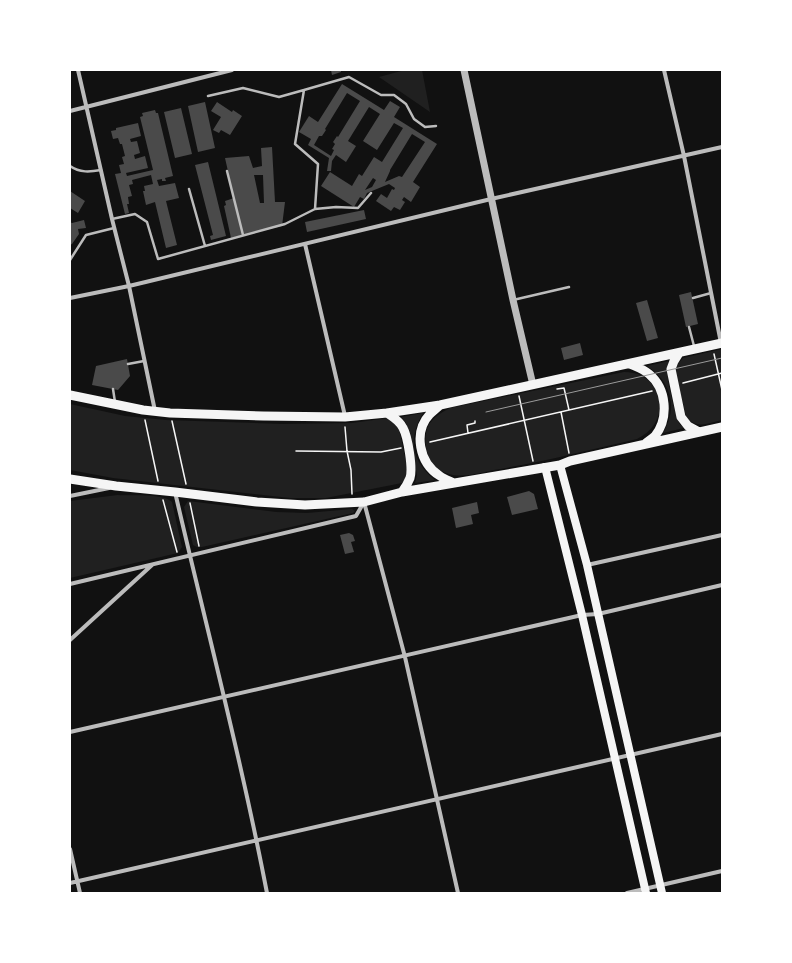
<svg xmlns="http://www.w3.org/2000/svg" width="792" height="963" viewBox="0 0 792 963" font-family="Mulish,sans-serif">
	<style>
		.green { fill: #202020 }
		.building { fill: #4a4a4a; fill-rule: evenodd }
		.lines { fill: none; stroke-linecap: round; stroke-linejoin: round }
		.path { stroke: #f5f5f5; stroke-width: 1.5 }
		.service { stroke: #bcbcbc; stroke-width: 2.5 }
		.minor { stroke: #bcbcbc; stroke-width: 4 }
		.tertiary { stroke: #bcbcbc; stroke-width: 7 }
		.secondary { stroke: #f5f5f5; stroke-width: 8 }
		.trunk { stroke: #f5f5f5; stroke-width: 9 }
		.tram { stroke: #9a9a9a; stroke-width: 1 }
	</style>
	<rect width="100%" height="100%" fill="#111"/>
	<!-- green -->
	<path class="green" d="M405 70H422L430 112 379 77Z
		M722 349V420C709 423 695 430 686 416L675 371 676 366 683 358Z
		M669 361C664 376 673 402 677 418L679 423 684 428 663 433C678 408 672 382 647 366Z
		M624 372C630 372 637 373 642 376 669 392 664 427 637 439 590 450 542 462 494 470 480 473 463 478 449 474 431 470 423 450 426 433 428 420 440 413 450 408Z
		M70 404 125 416 166 420 282 424 352 423 388 418 398 425 409 475 402 483 326 498H290L113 478 70 470Z
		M423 413C408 438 411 461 435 480L415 483 417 475 412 448 406 423 401 417Z
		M118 495C132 496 162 493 172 502L182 547 178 553 70 578V501Z
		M188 501 276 512 307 513 352 509 355 511 353 513 202 547H197L193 545 184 507Z"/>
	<!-- building -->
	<path class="building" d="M331 70H341V72L332 75Z
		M342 84 384 110 390 101 400 107 394 117 437 144 413 182 420 187 411 202 404 197 402 200 405 202 400 210 394 207 391 211 376 201 381 194 387 198 392 189 394 190 395 188 389 184 367 193 364 199 360 197 354 207 321 186 330 172 352 186 359 174 362 176 374 157 382 162 403 128 394 123 377 150 363 141 380 114 369 107 348 141 356 146 346 162 336 155 332 161 331 171H327L329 158 308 145 311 139 299 132 309 116 318 122ZM347 93 360 101 338 137 337 136 333 142 335 144 332 149 334 150 331 156 314 145 319 136H322L326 130 325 129ZM412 134 425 142 402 177 399 176 385 182 390 171V170ZM373 178 376 180 372 187 365 190Z
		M205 102 215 148 198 152 188 106Z
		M217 102 232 112 233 110 242 116 230 135 221 130 219 133 213 130 221 117 211 111Z
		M181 108 192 154 175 158 164 112Z
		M155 110 156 113H158L173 176 165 178 166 181H162V179L157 180 159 186 175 183 179 198 166 201 177 245 166 248 155 202 146 205 143 191H145L144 186 153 184 151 175 132 180 133 184 129 185 132 196 128 197 129 204H127L129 213 125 214 115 174 121 173 119 165 124 164 122 157 125 156 122 144H120L118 138 113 139 111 131 116 130V128L138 123 141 136 130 139 131 142 137 141 140 153 134 155 135 159 145 156 148 168 126 173 127 176 153 170 140 117 143 116 142 113Z
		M272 147 275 202H285L282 226 231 238 224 206 226 205 225 201 234 198 225 158 249 156 253 168 262 166 261 148ZM254 175H263L264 203H260Z
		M208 162 226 236 211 240 210 236 213 235 195 165Z
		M70 191 85 201 78 213 70 208Z
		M364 210 366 219 307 232 305 222Z
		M84 220 86 228 78 229 79 234 72 244 70 245V222L72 223Z
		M691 292 698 324 686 327 679 295Z
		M647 300 658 338 647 341 636 303Z
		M580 343 583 355 564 360 561 348Z
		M127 359 130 376 118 390 92 385 96 366Z
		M529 491 534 494 538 509 512 515 507 497Z
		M477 502 479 513 471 515 473 524 456 528 452 508Z
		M349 533 353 535 355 541 351 542 354 552 345 554 340 535Z"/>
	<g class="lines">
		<!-- path -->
		<path class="path" d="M714 354 722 390
			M683 383 722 373
			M557 389 564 388 569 410
			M519 396 533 461
			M561 412 569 453
			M145 420 158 481
			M172 421 186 484
			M345 427 347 451 351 470 352 494
			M468 433 467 425 475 423V421
			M430 442 652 391
			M296 451 381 452 401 448
			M163 500 177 552
			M190 503 199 546"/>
		<!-- service -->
		<path class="service" d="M208 96 243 88 279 97 304 90
			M70 166C80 173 90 172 101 170
			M227 171 243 235
			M189 189 205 246
			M315 209 336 207 358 208 371 193
			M112 219 135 214 147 222 158 259 285 224 315 209 318 164 295 144 304 90 349 77 381 95H394L406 104 414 119 425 127 436 126
			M70 260 86 235 114 228
			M693 298 711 293
			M513 300 569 287
			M689 327 694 346
			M128 364 144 361
			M113 389 115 402"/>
		<!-- minor -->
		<path class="minor" d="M78 70 112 219 129 286 155 411
			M664 70 684 156 721 343
			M70 111 232 70
			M305 244 345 416
			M70 298 129 286 491 199 722 147
			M175 492C206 626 241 758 267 893
			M70 496 109 488
			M364 502 405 657 458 893
			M587 565 722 535
			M70 584 356 516 364 502
			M70 640 152 565
			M70 732 582 615 598 614 722 585
			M70 849 80 893
			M70 883 722 734
			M627 893 722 871"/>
		<!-- tertiary -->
		<path class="tertiary" d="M464 70 513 300 533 385"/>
		<!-- secondary -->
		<path class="secondary" d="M560 465 587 565 662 893
			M545 467 582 615 646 893"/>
		<!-- trunk -->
		<path class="trunk" d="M679 353 674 361 671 369 681 417 688 426 699 432
			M630 364C637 367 643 369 649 374 667 389 669 418 655 436 652 439 648 441 645 444
			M70 395 143 410 170 413 263 416 345 417 387 413 440 405 722 343
			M440 405C437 408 433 411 430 414 413 432 419 463 440 476 444 479 450 481 454 483
			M387 413C393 417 400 421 403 428 408 437 413 469 410 478 408 483 405 488 402 492
			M70 479 116 486 175 492 257 502 305 505 364 502 402 492 560 465 570 461 722 427"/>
		<!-- tram -->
		<path class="tram" d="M486 412 722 358"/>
	</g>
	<!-- border -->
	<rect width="792" height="963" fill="none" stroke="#ffffff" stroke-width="142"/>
</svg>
